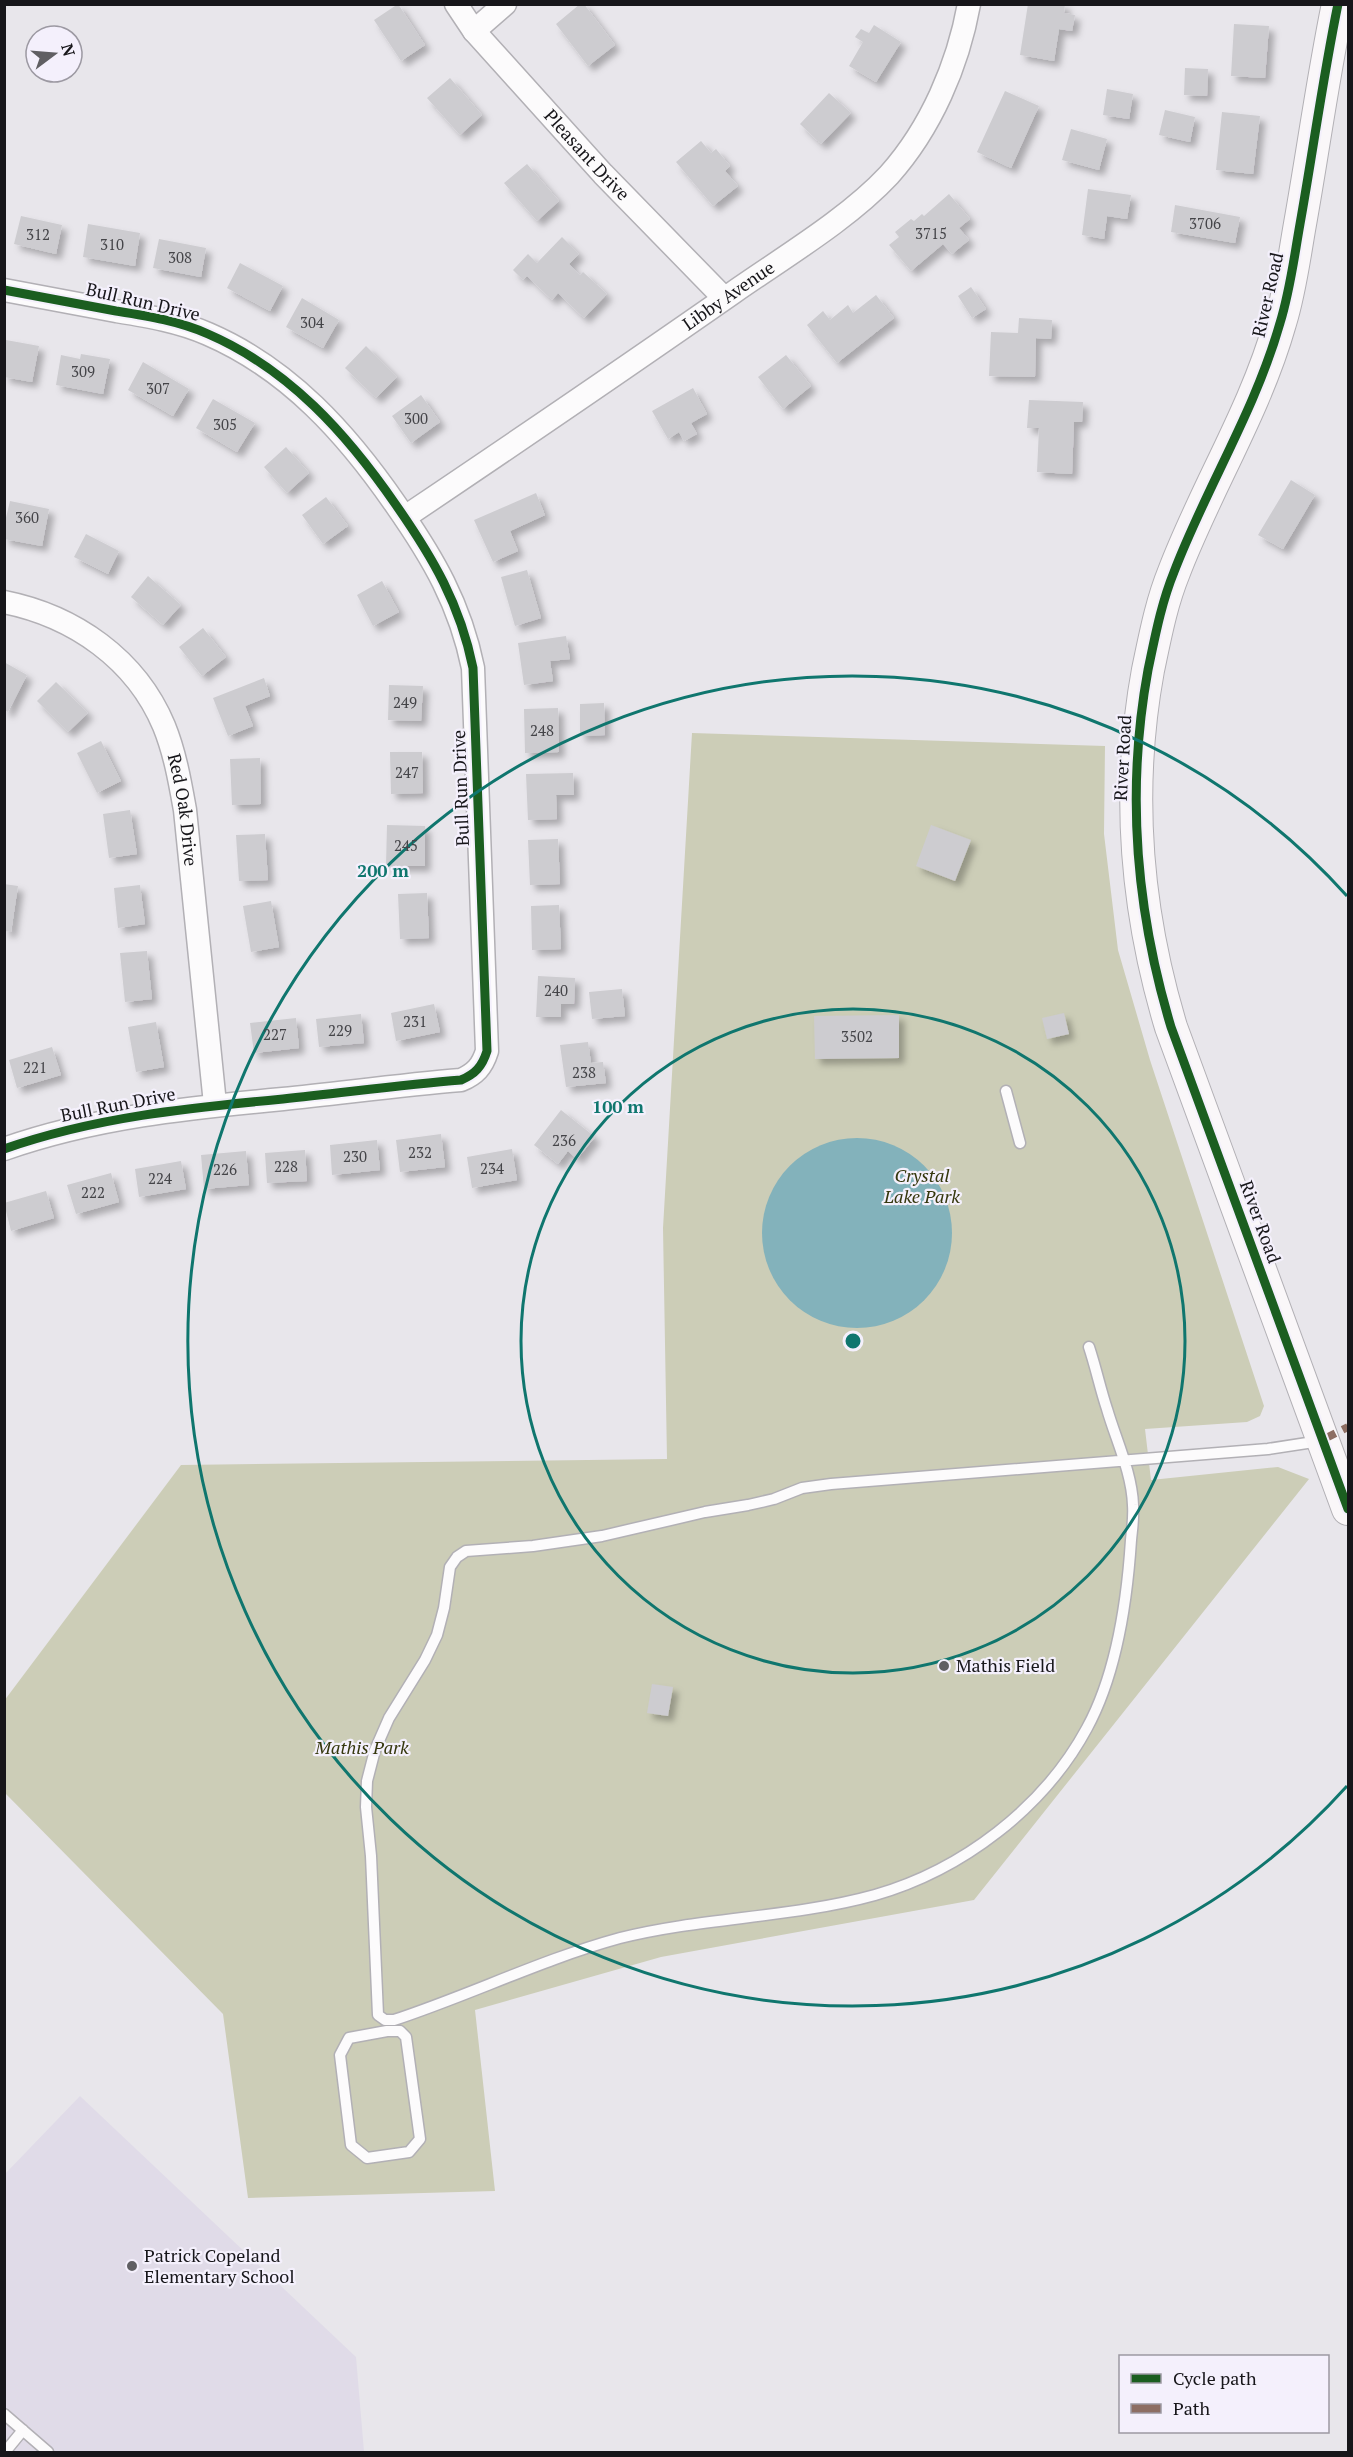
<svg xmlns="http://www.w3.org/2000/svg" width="1353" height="2457" viewBox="0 0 1353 2457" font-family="'PT Serif',serif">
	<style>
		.built { fill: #e0dbe8 }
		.green { fill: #cccdb7 }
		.water { fill: #83b2bb }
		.building { fill: #cdccd0; filter: url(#shadow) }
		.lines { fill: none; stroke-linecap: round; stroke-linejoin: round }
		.lane-casing { stroke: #b2b0b5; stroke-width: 13 }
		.street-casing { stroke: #b2b0b5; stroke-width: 25 }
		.secondary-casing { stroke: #b2b0b5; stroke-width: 34 }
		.lane { stroke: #fcfbfc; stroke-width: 10 }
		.street { stroke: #fcfbfc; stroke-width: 22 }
		.secondary { stroke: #faf7f9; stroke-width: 32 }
		.quiet { stroke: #8d6e63; stroke-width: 8; stroke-dasharray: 15 8; stroke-linecap: butt }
		.cycleway-casing { stroke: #f4f0fc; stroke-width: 13 }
		.cycleway { stroke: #1b5e20; stroke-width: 9 }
		.ring { fill: none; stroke: #0f766e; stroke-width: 3 }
		.poi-dot { fill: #605f63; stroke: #f4f0fc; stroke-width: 2 }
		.labels { text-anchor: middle; stroke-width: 4.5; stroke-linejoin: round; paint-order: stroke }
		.number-label { font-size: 15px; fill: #444448 }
		.street-label { font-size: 18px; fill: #17161a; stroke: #f4f0fc }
		.park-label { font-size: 18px; font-style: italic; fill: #35370d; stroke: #f4f0fc }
		.poi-label { font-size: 18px; fill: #17161a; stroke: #f4f0fc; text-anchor: start }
		.centre { fill: #0f766e; stroke: #f4f0fc; stroke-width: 3 }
		.ring-label { font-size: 18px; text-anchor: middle; font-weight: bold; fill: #0f766e; stroke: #f4f0fc; stroke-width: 4.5; stroke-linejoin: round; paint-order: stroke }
	</style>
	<defs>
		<filter id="shadow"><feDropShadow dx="5.5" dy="5.5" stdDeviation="3" flood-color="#0004"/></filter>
	</defs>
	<rect width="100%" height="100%" fill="#e8e6eb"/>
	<!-- built -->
	<path class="built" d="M80 2096 356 2357 364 2452H5L4 2175Z"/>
	<!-- green -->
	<path class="green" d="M692 733 1105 746 1104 834 1118 950 1150 1060 1264 1406 1260 1416 1247 1422 1145 1429 1151 1480 1278 1467 1309 1479 974 1900 661 1957 475 2010 495 2191 248 2198 223 2014 5 1793 4 1701 181 1465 667 1459 663 1228Z"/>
	<!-- water -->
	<path class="water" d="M762 1233a95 95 0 1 1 190 0a95 95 0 1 1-190 0Z"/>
	<!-- building -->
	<path class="building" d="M398 4 425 45 401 61 374 20Z
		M580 4H584L615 45 588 66 556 24Z
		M1028 4H1065L1064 13 1075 15 1072 31 1059 29 1054 61 1020 55Z
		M1234 24 1269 26 1265 78 1231 76Z
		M874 25 901 42 876 82 849 66 863 42 855 37 861 29 869 33Z
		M1185 68 1208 69 1207 96 1184 95Z
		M450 78 482 115 460 135 427 98Z
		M1107 89 1133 94 1129 119 1103 115Z
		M1005 91 1039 106 1011 168 977 152Z
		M829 93 851 113 821 144 800 124Z
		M1165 110 1195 117 1190 142 1159 135Z
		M1222 112 1260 116 1253 174 1216 170Z
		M1071 129 1107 139 1099 170 1062 160Z
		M701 141 711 153 716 149 730 166 725 171 738 186 713 206 676 162Z
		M527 164 559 201 537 221 504 183Z
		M1088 189 1131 195 1127 219 1107 216 1104 239 1082 235Z
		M949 194 970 219 959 228 969 240 952 254 943 244 911 271 889 245 899 237 895 232 911 219 914 221 922 214 924 216Z
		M1175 205 1240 217 1235 243 1171 232Z
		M21 216 62 225 56 254 14 244Z
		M88 224 140 233 135 266 83 257Z
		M562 237 579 254 569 264 580 275 583 272 607 294 584 318 558 293 552 300 527 276 523 280 513 270 528 254 537 263Z
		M159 239 206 248 201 277 153 268Z
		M240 263 283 286 270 311 227 288Z
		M971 287 986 309 972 318 958 296Z
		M876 295 894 318 837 363 807 325 823 311 830 320 848 305 853 313Z
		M302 298 339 320 323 348 286 327Z
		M1019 318 1052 320 1051 339 1036 338 1035 377 989 376 991 332 1018 333Z
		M6 340 39 346 32 382 4 377Z
		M366 346 397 377 376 398 345 368Z
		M81 354 110 359 103 394 56 385 61 355 80 359Z
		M786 355 811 386 783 409 758 377Z
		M143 362 189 389 173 416 128 390Z
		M693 388 707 414 691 423 697 434 684 441 679 432 668 439 652 411Z
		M421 395 440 422 411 443 392 416Z
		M213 399 255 423 237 452 196 428Z
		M1029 400 1083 402 1082 422H1074L1072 474 1037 472 1039 428H1027Z
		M286 447 309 473 287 493 264 467Z
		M1291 480 1315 495 1283 549 1258 535Z
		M536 493 545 515 510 531 518 551 493 562 474 520Z
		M326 497 348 526 323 544 302 515Z
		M10 501 49 509 42 546 4 539V526Z
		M86 534 119 551 108 574 74 557Z
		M527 570 541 618 515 626 501 577Z
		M148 576 181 605 163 625 131 597Z
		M382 581 399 612 373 626 357 595Z
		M203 628 226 657 202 676 179 647Z
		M566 636 570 659 550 661 553 681 524 685 518 643Z
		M4 662 27 675 8 712 4 710Z
		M264 678 270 696 245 706 253 726 228 736 213 698Z
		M56 682 88 713 68 732 37 701Z
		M389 685 423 686 421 721 388 720Z
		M604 703 605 735 580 736V704Z
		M558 708 559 752 525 753 524 709Z
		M101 741 121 781 97 793 77 753Z
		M390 752H422L423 793 391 794Z
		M260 758 261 804 232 805 230 759Z
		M573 773 574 795H556L557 819 528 820 526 774Z
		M130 810 137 854 109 858 103 814Z
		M387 825 425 826V866H386Z
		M931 825 971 840 955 881 916 866Z
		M265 834 268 880 239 881 236 835Z
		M558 839 560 884 530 885 528 840Z
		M4 884 18 886 11 932 4 931Z
		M140 885 145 924 118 928 114 888Z
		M427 893 429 938 400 939 398 894Z
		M271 901 279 947 251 952 243 906Z
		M559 905 561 949 532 950 531 906Z
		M147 951 152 999 125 1002 120 953Z
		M538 976 575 978 574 1004H561V1017H536Z
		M622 989 625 1016 592 1019 589 992Z
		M434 1004 440 1032 396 1041 391 1013Z
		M1064 1013 1069 1034 1047 1039 1042 1018Z
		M361 1014 364 1043 319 1047 316 1019Z
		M899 1015V1058L815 1059 814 1016Z
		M296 1018 299 1048 254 1053 250 1023Z
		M156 1022 164 1067 136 1072 128 1027Z
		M588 1042 591 1063 603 1062 606 1083 566 1087 560 1045Z
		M52 1047 61 1075 17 1088 9 1060Z
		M561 1110 595 1137 577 1159 568 1151 558 1164 534 1145Z
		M441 1134 445 1167 400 1172 396 1140Z
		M377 1140 380 1170 332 1175 330 1145Z
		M512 1149 517 1180 472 1188 467 1157Z
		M305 1150 307 1181 267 1183 265 1153Z
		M246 1151 249 1185 204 1189 201 1155Z
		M181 1161 186 1189 139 1197 135 1169Z
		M111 1173 119 1202 76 1214 67 1185Z
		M46 1191 54 1218 11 1231 4 1203Z
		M652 1684 673 1687 668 1716 647 1713Z"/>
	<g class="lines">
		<!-- lane casing -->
		<g class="lane-casing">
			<path id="lane" d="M1006 1091 1020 1143
				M1089 1347C1096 1368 1100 1388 1107 1409 1116 1440 1132 1473 1133 1505 1134 1517 1132 1529 1131 1540 1127 1602 1117 1673 1087 1728 1044 1808 962 1870 875 1895 792 1918 704 1917 620 1938 543 1959 470 1995 394 2020H385L378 2015 371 1856 366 1807 367 1781 375 1750 389 1718 425 1660 437 1635 444 1608 450 1567 457 1557 466 1551 533 1546 602 1536 705 1512 748 1505 774 1499 802 1488 831 1484 1268 1449 1320 1441
				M387 2031H400L406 2037 420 2139 409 2152 367 2158 351 2145 340 2055 349 2038Z
				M4 2414 48 2452
				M5 2452 23 2430"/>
		</g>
		<!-- street casing -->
		<g class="street-casing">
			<g id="street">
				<path id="s1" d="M456 4 474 31 603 174 724 298"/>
				<path d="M474 31 505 4"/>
				<path d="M4 290C42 297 79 304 116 311 147 316 179 321 208 334 289 369 347 434 396 505 433 558 460 604 473 668L487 1051C482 1067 475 1074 461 1080 401 1085 342 1093 283 1099 188 1108 95 1117 4 1149"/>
				<path id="s2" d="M405 517C515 443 625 368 734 292 784 257 848 219 889 175 931 128 958 65 969 4"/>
				<path id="s3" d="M4 602C74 616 136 659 164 726 175 753 180 782 185 810L215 1104"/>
			</g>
		</g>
		<!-- secondary casing -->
		<g class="secondary-casing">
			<path id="secondary" d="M1338 4C1323 77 1313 151 1300 224 1294 258 1290 291 1280 323 1255 411 1206 488 1174 572 1161 604 1155 637 1148 670 1126 790 1136 911 1171 1027L1348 1509"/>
		</g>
		<!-- lane -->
		<use href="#lane" class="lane"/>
		<!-- street -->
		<use href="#street" class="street"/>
		<!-- secondary -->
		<use href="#secondary" class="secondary"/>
		<!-- quiet -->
		<path class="quiet" d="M1322 1440 1348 1427"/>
		<!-- cycleway casing -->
		<g class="cycleway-casing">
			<path id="cycleway" d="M1338 4C1323 77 1313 151 1300 224 1294 258 1290 291 1280 323 1255 411 1206 488 1174 572 1161 604 1155 637 1148 670 1126 790 1136 911 1171 1027L1348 1509
				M4 290C42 297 79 304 116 311 147 316 179 321 208 334 289 369 347 434 396 505 433 558 460 604 473 668L487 1051C482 1067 475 1074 461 1080 401 1085 342 1093 283 1099 188 1108 95 1117 4 1149"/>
		</g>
		<!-- cycleway -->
		<use href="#cycleway" class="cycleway"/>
	</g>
	<!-- distance rings -->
	<g class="ring">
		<circle cx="853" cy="1341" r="332"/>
		<path d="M1347 1786A665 665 0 1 1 1347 896"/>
	</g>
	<!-- markers -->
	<g class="poi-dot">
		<circle cx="944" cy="1666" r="6"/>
		<circle cx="132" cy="2266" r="6"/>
	</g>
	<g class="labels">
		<!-- number labels -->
		<g class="number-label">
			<text x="1205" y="229">3706</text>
			<text x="931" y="239">3715</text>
			<text x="38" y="240">312</text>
			<text x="112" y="250">310</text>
			<text x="180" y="263">308</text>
			<text x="312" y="328">304</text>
			<text x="83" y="377">309</text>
			<text x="158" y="394">307</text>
			<text x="416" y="424">300</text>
			<text x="225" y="430">305</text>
			<text x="27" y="523">360</text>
			<text x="405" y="708">249</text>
			<text x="542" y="736">248</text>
			<text x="407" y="778">247</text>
			<text x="406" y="851">245</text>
			<text x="556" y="996">240</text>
			<text x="415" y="1027">231</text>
			<text x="340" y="1036">229</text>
			<text x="275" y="1040">227</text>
			<text x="857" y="1042">3502</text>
			<text x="35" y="1073">221</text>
			<text x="584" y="1078">238</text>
			<text x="564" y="1146">236</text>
			<text x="420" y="1158">232</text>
			<text x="355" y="1162">230</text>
			<text x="286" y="1172">228</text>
			<text x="492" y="1174">234</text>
			<text x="225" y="1175">226</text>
			<text x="160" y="1184">224</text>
			<text x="93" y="1198">222</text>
		</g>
		<!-- street labels -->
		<g class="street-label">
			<text dy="6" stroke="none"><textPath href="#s1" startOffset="200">Pleasant Drive</textPath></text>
			<text transform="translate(1268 295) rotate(-77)" y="6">River Road</text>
			<text dy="6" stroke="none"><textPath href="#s2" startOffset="392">Libby Avenue</textPath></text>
			<text transform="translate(143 302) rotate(13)" y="6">Bull Run Drive</text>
			<text transform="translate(1123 758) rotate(-87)" y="6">River Road</text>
			<text transform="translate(461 788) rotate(-92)" y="6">Bull Run Drive</text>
			<text dy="6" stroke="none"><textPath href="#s3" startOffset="297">Red Oak Drive</textPath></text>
			<text transform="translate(118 1105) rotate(-11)" y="6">Bull Run Drive</text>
			<text transform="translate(1260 1222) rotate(70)" y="6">River Road</text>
		</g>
		<!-- park labels -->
		<g class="park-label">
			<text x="922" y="1182">Crystal<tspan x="922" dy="21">Lake Park</tspan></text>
			<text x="362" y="1754">Mathis Park</text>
		</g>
		<!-- poi labels -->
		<g class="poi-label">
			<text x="956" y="1672">Mathis Field</text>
			<text x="144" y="2262">Patrick Copeland<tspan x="144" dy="21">Elementary School</tspan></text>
		</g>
	</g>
	<circle cx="853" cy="1341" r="9" class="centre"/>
	<g class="ring-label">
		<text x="383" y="877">200 m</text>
		<text x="618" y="1113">100 m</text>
	</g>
	<!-- border -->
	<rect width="1353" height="2457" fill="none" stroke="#17161a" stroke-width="12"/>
	<!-- legend -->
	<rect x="1119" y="2355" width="210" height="78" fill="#f4f0fc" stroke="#9c99a2" stroke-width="1.5"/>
	<rect x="1131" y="2374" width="30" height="9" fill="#1b5e20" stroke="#9c99a2" stroke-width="1.5"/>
	<text x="1173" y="2385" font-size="18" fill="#17161a">Cycle path</text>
	<rect x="1131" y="2404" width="30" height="9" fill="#8d6e63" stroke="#9c99a2" stroke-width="1.5"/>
	<text x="1173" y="2415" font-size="18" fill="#17161a">Path</text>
	<!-- north arrow -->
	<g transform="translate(54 54) rotate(74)"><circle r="28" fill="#f4f0fc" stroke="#9c99a2" stroke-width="1.5"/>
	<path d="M0-4.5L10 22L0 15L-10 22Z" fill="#605f63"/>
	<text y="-9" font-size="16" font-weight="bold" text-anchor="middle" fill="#17161a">N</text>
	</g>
</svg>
